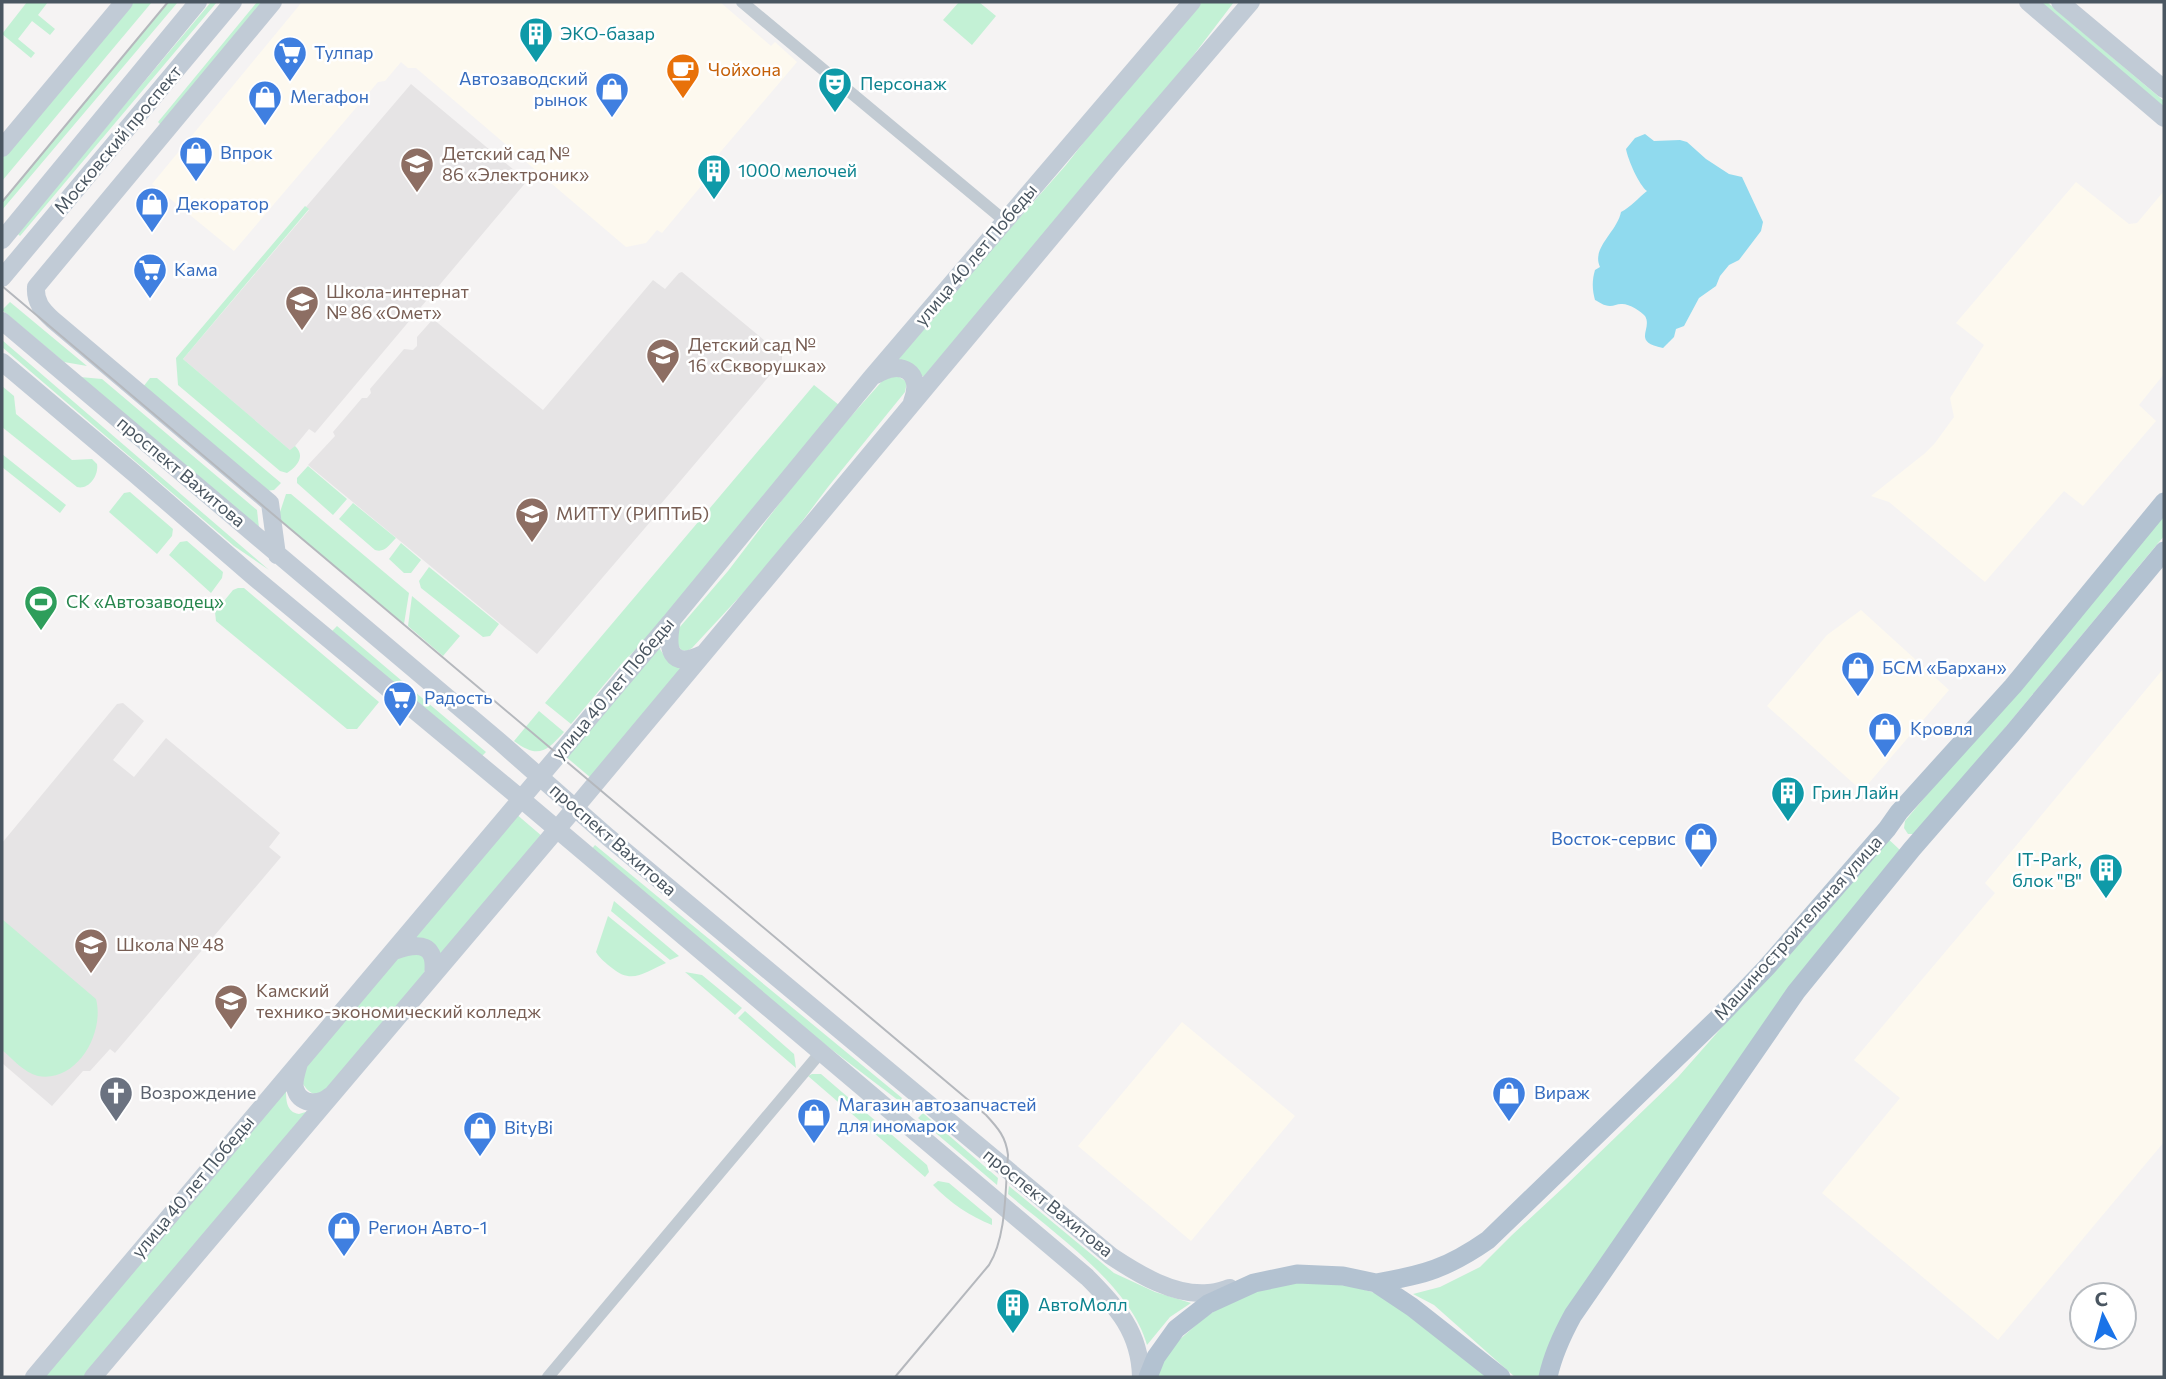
<svg xmlns="http://www.w3.org/2000/svg" width="2166" height="1379" viewBox="0 0 2166 1379" font-family="Commissioner,sans-serif">
	<style>
		.commercial { fill: #fdf9ef }
		.education { fill: #e6e4e5 }
		.green { fill: #c3f1d5 }
		.water { fill: #90daee }
		.lines { fill: none; stroke-linecap: round; stroke-linejoin: round }
		.street { stroke: #c1cad2; stroke-width: 12 }
		.secondary { stroke: #c1cbd6; stroke-width: 18 }
		.primary { stroke: #b3c2d1; stroke-width: 19 }
		.tram { stroke: #b5b8bd; stroke-width: 2 }
		.labels { text-anchor: middle; stroke-width: 5; stroke-linejoin: round; paint-order: stroke }
		.culture-label { font-size: 18px; fill: #0d838f; stroke: #fff; text-anchor: start }
		.shop-label { font-size: 18px; fill: #366cbe; stroke: #fff; text-anchor: start }
		.food-label { font-size: 18px; fill: #c56008; stroke: #fff; text-anchor: start }
		.street-label { font-size: 18px; fill: #4a5661; stroke: #fff }
		.education-label { font-size: 18px; fill: #785e54; stroke: #fff; text-anchor: start }
		.leisure-label { font-size: 18px; fill: #27864d; stroke: #fff; text-anchor: start }
		.worship-label { font-size: 18px; fill: #5b616d; stroke: #fff; text-anchor: start }
	</style>
	<rect width="100%" height="100%" fill="#f5f3f3"/>
	<!-- commercial -->
	<path class="commercial" d="M302 2H720L771 46 775 42 797 62 717 156 722 161 662 233 657 230 646 243 626 247 416 68H408L401 62 385 81 378 82 234 251 152 184Z
		M2076 182 2129 224 2137 223 2164 191V374L2139 405 2156 421 2083 506 2064 491 1985 582 1889 502 1871 496 1924 454 1935 443 1954 417 1950 398 1984 345 1956 323Z
		M1861 610 1949 690 1862 791 1767 706 1827 635Z
		M2164 668V1142L1998 1340 1822 1193 1900 1098 1854 1060 1995 893 1985 883Z
		M1182 1022 1295 1116 1191 1241 1078 1146Z"/>
	<!-- education -->
	<path class="education" d="M411 84 527 181 315 433 309 429 291 451 183 359 309 210 306 207Z
		M682 272 782 355V361L660 505 663 507 537 654 308 465 335 436 333 432 362 398H367L371 393 370 389 404 349 413 350 417 346V337L433 319 543 410 653 280 665 289 679 273Z
		M123 703 144 721 113 760 134 777 166 738 280 833 269 847 281 857 115 1053 110 1049 90 1071H83L52 1106 2 1063V843L117 704Z"/>
	<!-- green -->
	<path class="green" d="M27 2H48L38 15 55 29 50 35 32 21 18 39 35 53 31 58 2 34Z
		M128 2H152L2 181V154Z
		M169 2H178L2 210V202Z
		M211 2H217L20 236 17 233Z
		M257 2H269L164 128 158 122Z
		M959 2H979L996 16 972 45 943 20Z
		M1202 2H1234L1161 98 925 378 906 363 895 359 1066 165 1138 73Z
		M2038 2H2047L2164 101V109Z
		M305 206 309 209 183 359 290 450 295 446C306 456 297 467 287 473L280 471 178 385 176 358Z
		M10 302 87 366 64 362 2 310Z
		M2 340 269 570 234 546 2 347Z
		M896 375 907 382 905 392 828 487 770 564 692 648 687 651 681 650 673 635 728 571 814 458 884 379Z
		M80 377 102 379 257 510 259 528Z
		M150 378H157L281 483 274 490 265 491 143 387Z
		M814 385 839 405 664 622 624 661 571 724 545 703Z
		M2 386 14 396 16 414 72 460 92 459 97 464C99 475 89 490 77 487L2 427Z
		M2 454 66 505 60 513 2 467Z
		M308 466 347 499 333 515 297 483V478Z
		M130 492 173 529 172 536 157 554 109 512 124 493Z
		M286 494H291L409 593 404 624 278 518Z
		M353 503 396 538C389 545 385 553 375 550L339 519Z
		M2164 510V536L1917 834H1908L1904 828 1905 821Z
		M187 541 223 572 222 578 211 593 169 555 180 542Z
		M401 543 421 560 411 573H404L389 559Z
		M429 567 499 624 490 636 483 637 421 588 419 581Z
		M238 588H244L379 702 357 729H347L216 621 215 612 233 590Z
		M412 596 460 636 443 656 408 626Z
		M337 626 486 752 481 757 332 631Z
		M658 646 667 660 684 667 591 778 565 756Z
		M539 711 564 732C546 752 538 759 514 741Z
		M515 813 543 837 439 958 428 941 413 937Z
		M1884 835 1900 850 1790 987 1541 1377H1515L1434 1305 1413 1294 1440 1287 1480 1267 1512 1235 1565 1186 1678 1077 1777 965Z
		M595 845 902 1098 901 1100 899 1101 823 1043 590 851Z
		M614 901 679 956 670 960 611 911Z
		M608 916 666 963C645 972 632 985 612 968 606 963 600 959 596 952Z
		M2 919 96 999C105 1033 77 1083 38 1076 24 1073 12 1058 2 1050Z
		M416 950 427 961 424 974 323 1094C314 1096 308 1092 303 1084L304 1068 397 956Z
		M685 972 702 975 742 1008 735 1015Z
		M745 1011 794 1054 796 1068 738 1018Z
		M812 1074H821L927 1165 929 1172 925 1177 808 1076Z
		M286 1088C286 1100 286 1112 299 1114L312 1110 84 1377H42Z
		M923 1113 998 1178 997 1185 918 1118Z
		M938 1181 949 1183 992 1219V1225C970 1216 950 1203 933 1185Z
		M1009 1186 1114 1273 1155 1292 1191 1303 1170 1317 1147 1345C1131 1286 1054 1233 1008 1194Z
		M1292 1281 1352 1286 1378 1294 1401 1306 1490 1377H1154L1170 1348 1204 1318 1242 1293Z"/>
	<!-- water -->
	<path class="water" d="M1645 134 1654 141 1680 140 1687 142 1706 159 1729 174 1742 177 1763 222 1761 231 1739 260 1729 265 1720 276 1716 286 1699 298 1684 326 1676 329 1674 337 1663 348C1631 342 1653 329 1645 316 1641 311 1628 303 1621 304 1617 304 1614 306 1610 306 1604 306 1599 302 1595 300 1592 289 1592 280 1595 270L1600 267C1591 248 1617 232 1621 212 1631 207 1638 198 1647 191 1639 185 1628 160 1626 149L1635 138Z"/>
	<g class="lines">
		<!-- street -->
		<path class="street" d="M742 2 1005 221
			M548 1377 821 1052"/>
		<!-- secondary -->
		<path class="secondary" d="M273 2 36 287C35 302 42 310 53 320L270 503 277 555
			M2028 2 2164 118
			M2060 2 2164 89
			M2 148 124 2
			M2 240 198 2
			M2 278 233 2
			M2 321 499 741 608 837 1111 1256C1138 1274 1174 1296 1208 1293 1215 1293 1223 1290 1230 1288
			M2 362 135 474 255 578 520 798 1087 1277C1117 1307 1140 1332 1141 1377
			M876 375C901 359 924 372 912 402
			M672 620C666 648 669 670 703 654
			M394 951C420 942 437 943 433 976
			M299 1063C297 1071 292 1083 296 1091 301 1105 320 1105 330 1096
			M34 1377 672 620 871 378 1192 2
			M93 1377 575 808 1114 162 1251 2"/>
		<!-- primary -->
		<path class="primary" d="M1376 1283C1424 1275 1448 1268 1488 1240L1718 1018 1766 968 1887 829 1899 812 2013 686 2164 502
			M1148 1377 1156 1357 1176 1329 1208 1304 1254 1283 1297 1274 1343 1276 1376 1283 1412 1307 1501 1377
			M1548 1377C1553 1354 1562 1335 1573 1315L1796 992 1912 849 2012 734 2164 551"/>
		<!-- tram -->
		<path class="tram" d="M2 202 168 2
			M2 286 986 1115C998 1128 1006 1137 1008 1155 1005 1189 1007 1236 989 1265L895 1377"/>
	</g>
	<!-- icons -->
	<defs>
		<g id="building-pin" transform="scale(1.75)"><path d="M0 17L-7.5 6A9.5 9.5 0 1 1 7.5 6Z" fill="#0f9aa8" stroke="#fff"/><path d="M-4-6H4V6H1V3H-1V6H-4ZM-2.5-4.3h1.7v1.8h-1.7ZM.8-4.3h1.7v1.8H.8ZM-2.5-1h1.7V.8h-1.7ZM.8-1h1.7V.8H.8Z" fill="#fff"/></g>
		<g id="supermarket-pin" transform="scale(1.75)"><path d="M0 17L-7.5 6A9.5 9.5 0 1 1 7.5 6Z" fill="#3f7fe0" stroke="#fff"/><path d="M-6-5.5h2.5l.6 2H6L4.5 2H-2.5L-4.4-4H-6ZM-1.5 3.2a1.3 1.3 0 1 0 .1 0ZM3 3.2a1.3 1.3 0 1 0 .1 0Z" fill="#fff"/></g>
		<g id="cafe-pin" transform="scale(1.75)"><path d="M0 17L-7.5 6A9.5 9.5 0 1 1 7.5 6Z" fill="#e8710a" stroke="#fff"/><path d="M-5.5-4.5H6V0H3Q3 3.5 0 3.5H-2.5Q-5.5 3.5-5.5 0ZM3-3.2v2h1.7v-2ZM-6 4.5H4V6H-6Z" fill="#fff"/></g>
		<g id="theatre-pin" transform="scale(1.75)"><path d="M0 17L-7.5 6A9.5 9.5 0 1 1 7.5 6Z" fill="#0f9aa8" stroke="#fff"/><path d="M-5-5.5Q0-4 5-5.5V0Q5 5 0 6Q-5 5-5 0ZM-3.3-2.5H-1v1.5H-3.3ZM1-2.5H3.3v1.5H1ZM-2.8 1Q0 5.5 2.8 1Z" fill="#fff"/></g>
		<g id="shop-pin" transform="scale(1.75)"><path d="M0 17L-7.5 6A9.5 9.5 0 1 1 7.5 6Z" fill="#3f7fe0" stroke="#fff"/><path d="M-5-2.5h2.3a2.7 3.5 0 0 1 5.4 0H5L5.5 6h-11ZM-1.5-2.5h3a1.5 2.3 0 0 0-3 0Z" fill="#fff"/></g>
		<g id="school-pin" transform="scale(1.75)"><path d="M0 17L-7.5 6A9.5 9.5 0 1 1 7.5 6Z" fill="#8d6e63" stroke="#fff"/><path d="M0-5L7-2L0 1L-7-2ZM-4 1L0 2.5L4 1V4Q0 6-4 4Z" fill="#fff"/></g>
		<g id="university-pin" transform="scale(1.75)"><path d="M0 17L-7.5 6A9.5 9.5 0 1 1 7.5 6Z" fill="#8d6e63" stroke="#fff"/><path d="M0-5L7-2L0 1L-7-2ZM-4 1L0 2.5L4 1V4Q0 6-4 4Z" fill="#fff"/></g>
		<g id="stadium-pin" transform="scale(1.75)"><path d="M0 17L-7.5 6A9.5 9.5 0 1 1 7.5 6Z" fill="#2e9e5b" stroke="#fff"/><path d="M0-5a6.5 5 0 1 0 0 10a6.5 5 0 1 0 0-10ZM-3.5-1.8h7v3.6h-7Z" fill="#fff"/></g>
		<g id="church-pin" transform="scale(1.75)"><path d="M0 17L-7.5 6A9.5 9.5 0 1 1 7.5 6Z" fill="#6b7280" stroke="#fff"/><path d="M-1.2-6h2.4v3.5h3.3v2.4h-3.3V6h-2.4V-.1h-3.3v-2.4h3.3Z" fill="#fff"/></g>
	</defs>
	<g fill-rule="evenodd">
		<use href="#building-pin" x="536" y="34"/>
		<use href="#supermarket-pin" x="290" y="53"/>
		<use href="#cafe-pin" x="683" y="70"/>
		<use href="#theatre-pin" x="835" y="84"/>
		<use href="#shop-pin" x="612" y="89"/>
		<use href="#shop-pin" x="265" y="97"/>
		<use href="#shop-pin" x="196" y="153"/>
		<use href="#school-pin" x="417" y="164"/>
		<use href="#building-pin" x="714" y="171"/>
		<use href="#shop-pin" x="152" y="204"/>
		<use href="#supermarket-pin" x="150" y="270"/>
		<use href="#school-pin" x="302" y="302"/>
		<use href="#school-pin" x="663" y="355"/>
		<use href="#university-pin" x="532" y="514"/>
		<use href="#stadium-pin" x="41" y="602"/>
		<use href="#shop-pin" x="1858" y="668"/>
		<use href="#supermarket-pin" x="400" y="698"/>
		<use href="#shop-pin" x="1885" y="729"/>
		<use href="#building-pin" x="1788" y="793"/>
		<use href="#shop-pin" x="1701" y="839"/>
		<use href="#building-pin" x="2106" y="870"/>
		<use href="#school-pin" x="91" y="945"/>
		<use href="#university-pin" x="231" y="1001"/>
		<use href="#church-pin" x="116" y="1093"/>
		<use href="#shop-pin" x="1509" y="1093"/>
		<use href="#shop-pin" x="814" y="1115"/>
		<use href="#shop-pin" x="480" y="1128"/>
		<use href="#shop-pin" x="344" y="1228"/>
		<use href="#building-pin" x="1013" y="1305"/>
	</g>
	<g class="labels">
		<!-- culture labels -->
		<g class="culture-label">
			<text x="560" y="40">ЭКО-базар</text>
			<text x="860" y="90">Персонаж</text>
			<text x="738" y="177">1000 мелочей</text>
			<text x="1812" y="799">Грин Лайн</text>
			<text x="2082" y="866" text-anchor="end">IT-Park,<tspan x="2082" dy="21">блок "В"</tspan></text>
			<text x="1038" y="1311">АвтоМолл</text>
		</g>
		<!-- shop labels -->
		<g class="shop-label">
			<text x="314" y="59">Тулпар</text>
			<text x="588" y="85" text-anchor="end">Автозаводский<tspan x="588" dy="21">рынок</tspan></text>
			<text x="290" y="103">Мегафон</text>
			<text x="220" y="159">Впрок</text>
			<text x="176" y="210">Декоратор</text>
			<text x="174" y="276">Кама</text>
			<text x="1882" y="674">БСМ «Бархан»</text>
			<text x="424" y="704">Радость</text>
			<text x="1910" y="735">Кровля</text>
			<text x="1676" y="845" text-anchor="end">Восток-сервис</text>
			<text x="1534" y="1099">Вираж</text>
			<text x="838" y="1111">Магазин автозапчастей<tspan x="838" dy="21">для иномарок</tspan></text>
			<text x="504" y="1134">BityBi</text>
			<text x="368" y="1234">Регион Авто-1</text>
		</g>
		<!-- food labels -->
		<g class="food-label">
			<text x="708" y="76">Чойхона</text>
		</g>
		<!-- street labels -->
		<g class="street-label">
			<text transform="translate(118 140) rotate(-50)" y="6">Московский проспект</text>
			<text transform="translate(976 255) rotate(-50)" y="6">улица 40 лет Победы</text>
			<text transform="translate(181 472) rotate(40)" y="6">проспект Вахитова</text>
			<text transform="translate(613 689) rotate(-50)" y="6">улица 40 лет Победы</text>
			<text transform="translate(613 840) rotate(41)" y="6">проспект Вахитова</text>
			<text transform="translate(1798 928) rotate(-48)" y="6">Машиностроительная улица</text>
			<text transform="translate(193 1187) rotate(-50)" y="6">улица 40 лет Победы</text>
			<text transform="translate(1048 1203) rotate(39)" y="6">проспект Вахитова</text>
		</g>
		<!-- education labels -->
		<g class="education-label">
			<text x="442" y="160">Детский сад №<tspan x="442" dy="21">86 «Электроник»</tspan></text>
			<text x="326" y="298">Школа-интернат<tspan x="326" dy="21">№ 86 «Омет»</tspan></text>
			<text x="688" y="351">Детский сад №<tspan x="688" dy="21">16 «Скворушка»</tspan></text>
			<text x="556" y="520">МИТТУ (РИПТиБ)</text>
			<text x="116" y="951">Школа № 48</text>
			<text x="256" y="997">Камский<tspan x="256" dy="21">технико-экономический колледж</tspan></text>
		</g>
		<!-- leisure labels -->
		<g class="leisure-label">
			<text x="66" y="608">СК «Автозаводец»</text>
		</g>
		<!-- worship labels -->
		<g class="worship-label">
			<text x="140" y="1099">Возрождение</text>
		</g>
	</g>
	<!-- border -->
	<rect width="2166" height="1379" fill="none" stroke="#4a5661" stroke-width="7"/>
	<!-- north arrow -->
	<g transform="translate(2103 1316) rotate(354)"><circle r="33" fill="#ffffff" stroke="#b7bbc0" stroke-width="2"/>
	<path d="M0-5L12 26L0 18L-12 26Z" fill="#1a73e8"/>
	<text y="-10" font-size="19" font-weight="bold" text-anchor="middle" fill="#4a5661">С</text>
	</g>
</svg>
